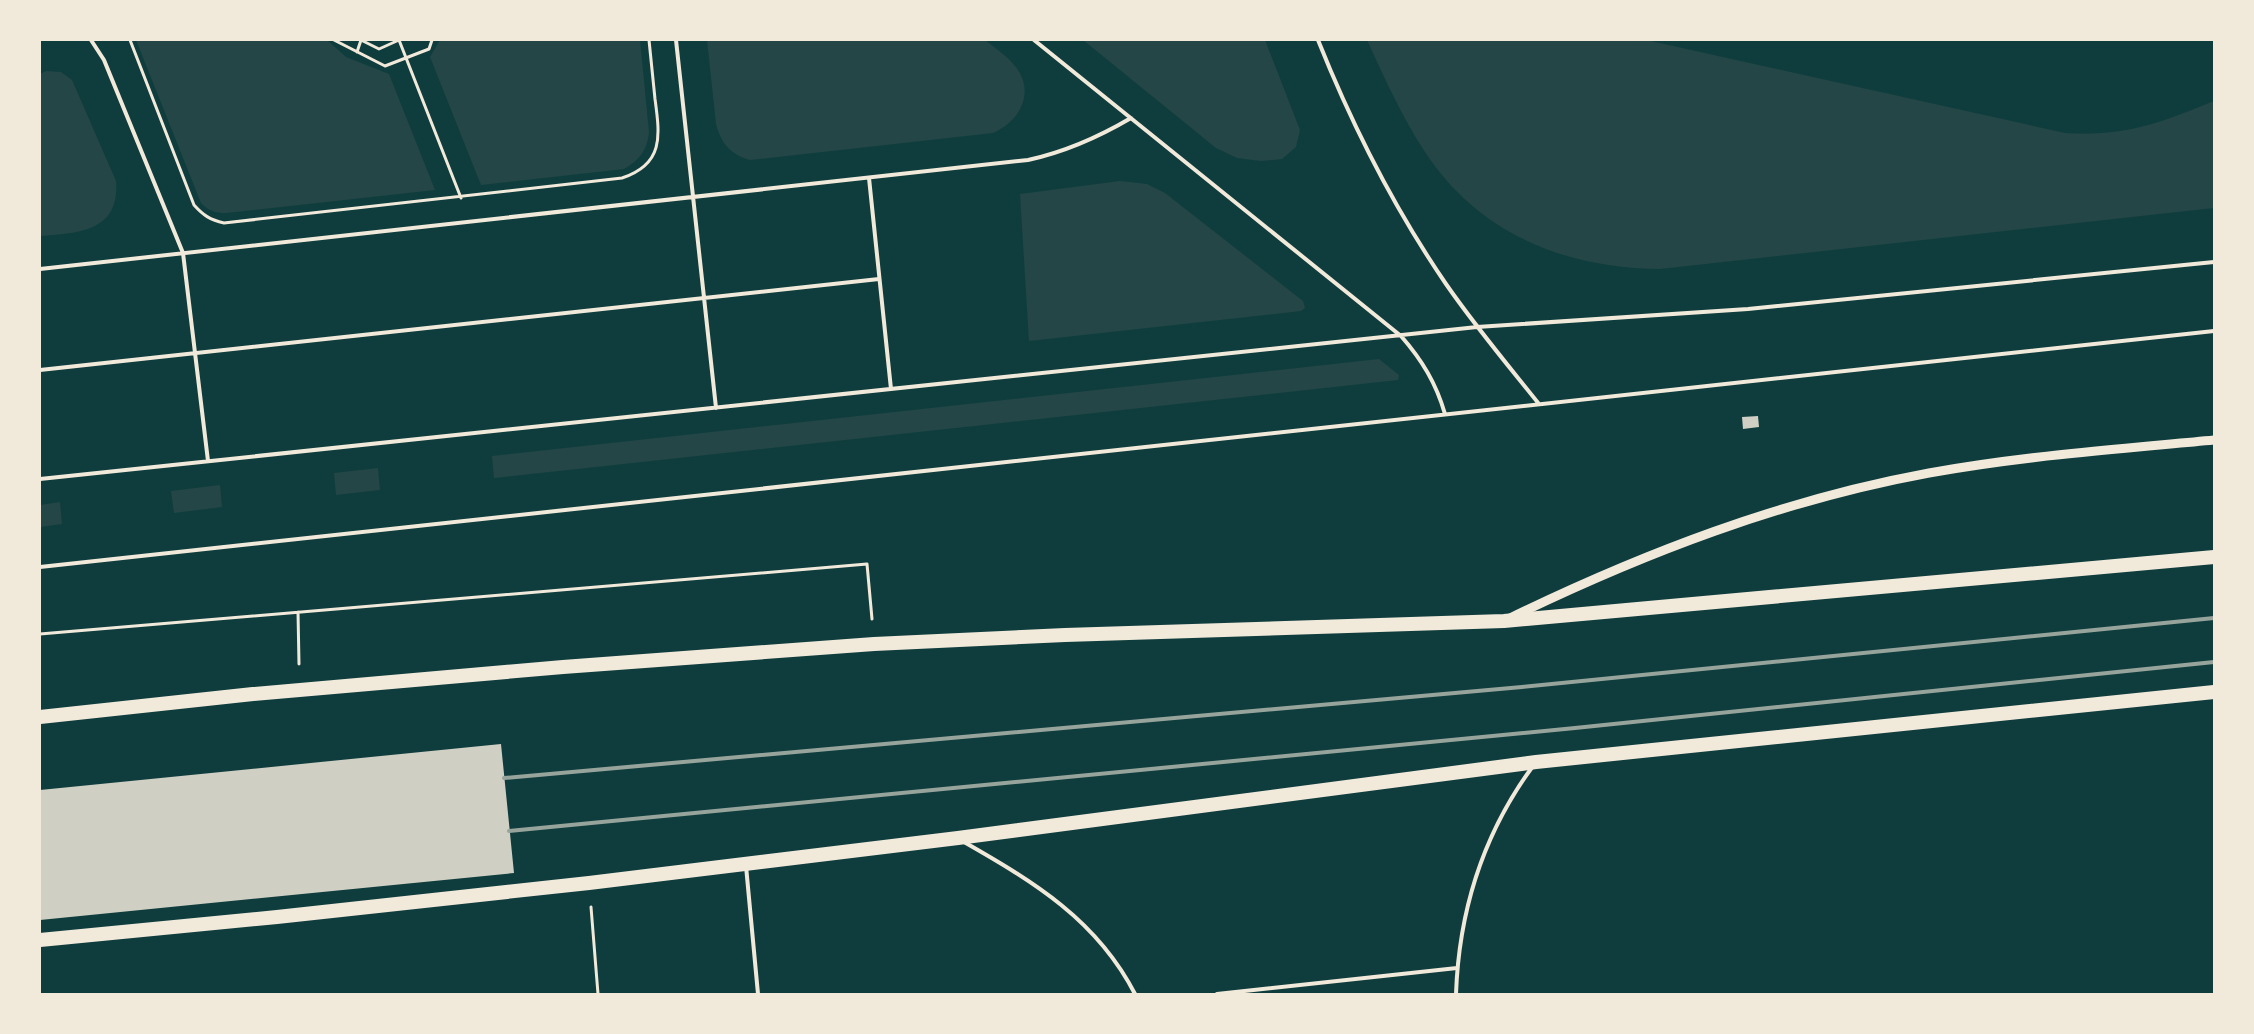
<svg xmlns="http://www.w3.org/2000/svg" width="2254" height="1034" viewBox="0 0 2254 1034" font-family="Spectral,serif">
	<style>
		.green { fill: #244646 }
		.building { fill: #cfcfc3 }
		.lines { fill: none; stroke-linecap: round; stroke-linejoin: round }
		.path { stroke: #f1e9da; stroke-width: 3 }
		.service { stroke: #f1e9da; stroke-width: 4 }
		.tertiary { stroke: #f1e9da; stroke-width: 9 }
		.trunk { stroke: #f1e9da; stroke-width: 14 }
		.rail { stroke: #97a49c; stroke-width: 4 }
	</style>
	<rect width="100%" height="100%" fill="#0f3d3e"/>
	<!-- green -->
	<path class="green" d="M136 40H327L346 57 389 74 435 190 226 213C215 213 209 211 201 203Z
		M440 40H640L649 132C647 150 640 160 624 169L481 185 430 57Z
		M707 40H985C995 48 1007 56 1015 66 1036 92 1020 121 993 133L750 160C731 155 721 143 716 124Z
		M1083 40H1265L1300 130 1296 147 1282 159 1261 161 1237 158 1216 148Z
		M1367 40H1646L2065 133C2124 137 2160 123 2214 101V208L1660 269C1565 268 1479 234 1425 152 1402 117 1384 77 1367 40Z
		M46 71 61 72 72 80 116 181C120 232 78 233 40 236V74Z
		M1120 181 1147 184 1165 193 1303 301 1305 308 1301 311 1029 341 1020 194Z
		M1379 359 1399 375 1398 380 494 478 492 456Z
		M378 468 380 490 336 495 334 473Z
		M220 485 222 507 174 513 171 491Z
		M60 502 62 524 40 527V505Z"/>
	<!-- building -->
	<path class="building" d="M1758 416 1759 427 1743 429 1742 417Z
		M501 744 514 873 40 920V790Z"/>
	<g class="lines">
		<!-- path -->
		<path class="path" d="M130 40 194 205C203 215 210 220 224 223L622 178C664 164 660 136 655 99 653 79 651 60 649 40
			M334 40 385 66 429 49 432 40
			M399 40 461 198
			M357 52 361 40 379 49 399 40
			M298 612 299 664
			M40 634 867 564 872 619
			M591 907 598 994"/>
		<!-- service -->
		<path class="service" d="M91 40 104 60 183 253 208 461
			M676 40 716 408
			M1034 40 1401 336C1422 360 1436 383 1445 414
			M1318 40C1352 125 1394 208 1446 284 1475 326 1507 364 1539 404
			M869 178 891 389
			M40 269 1028 160C1065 152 1097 138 1131 118
			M40 370 879 279
			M40 479 1477 327 1748 309 2214 262
			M40 567 2214 331
			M964 842C1034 882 1097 920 1135 994
			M746 866 758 994
			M1217 994 1457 968
			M1456 994C1459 910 1483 834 1533 766"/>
		<!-- tertiary -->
		<path class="tertiary" d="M1510 618C1644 553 1782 500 1929 473 2023 456 2119 449 2214 440"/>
		<!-- trunk -->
		<path class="trunk" d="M40 717 253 694 563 667 874 644 1065 635 1504 621 2214 557
			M40 940 277 917 589 883 958 838 1536 762 2214 692"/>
		<!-- rail -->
		<path class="rail" d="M504 778 1522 687 2214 618
			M509 831 1575 728 2214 662"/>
	</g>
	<!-- border -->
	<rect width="2254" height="1034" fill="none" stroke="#f1e9da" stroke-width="82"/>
</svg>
